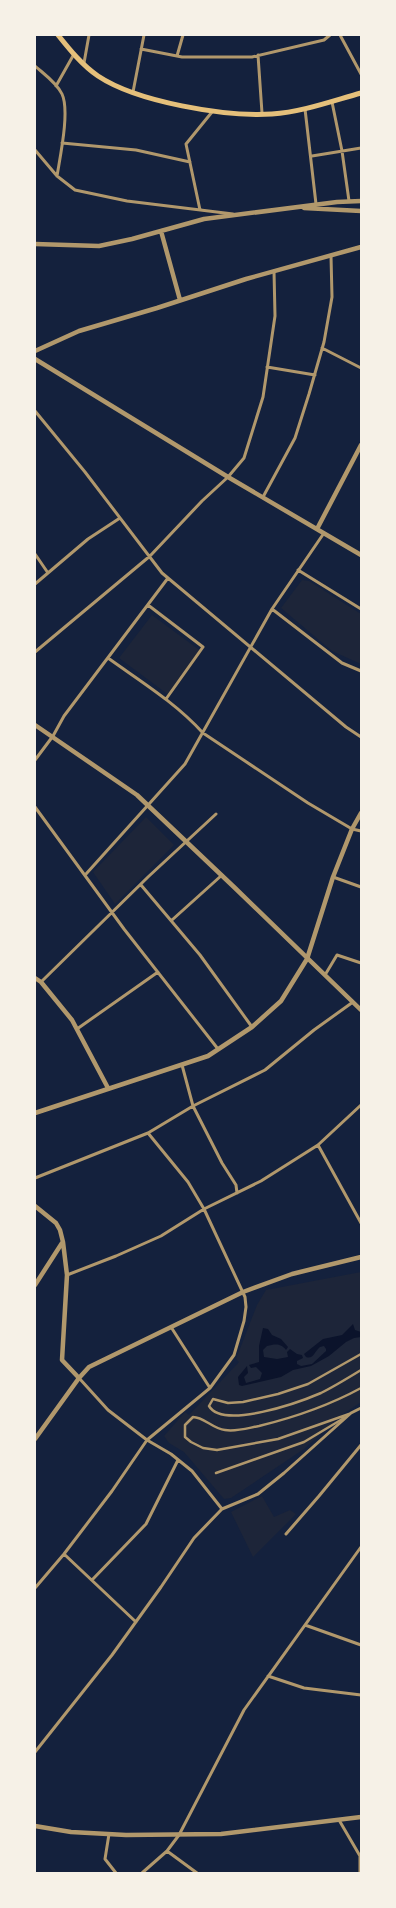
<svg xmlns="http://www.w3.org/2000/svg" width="396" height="1908" viewBox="0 0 396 1908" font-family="Rubik,sans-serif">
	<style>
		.green { fill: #1d2539 }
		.water { fill: #0b132b }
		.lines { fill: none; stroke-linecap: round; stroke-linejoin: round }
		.pedestrian { stroke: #b1986c; stroke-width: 2.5 }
		.minor { stroke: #b1986c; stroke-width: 3 }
		.tertiary { stroke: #b1986c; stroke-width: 4.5 }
		.secondary { stroke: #e5c07b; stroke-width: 5 }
	</style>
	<rect width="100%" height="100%" fill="#14213d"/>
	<!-- green -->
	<path class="green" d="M302 580 309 581 361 614V664L332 651 281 608Z
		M152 615 202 652 170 696 119 658Z
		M146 817 174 845 115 904 93 872Z
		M361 1272V1402L339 1417 304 1449 231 1498 224 1499 184 1452 169 1443 164 1436 185 1412 189 1415 239 1362 236 1359 257 1305 266 1290Z
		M262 1496 274 1517 290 1510 296 1514 253 1557 231 1512Z"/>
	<!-- water -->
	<path class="water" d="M353 1324 355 1330 361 1332V1337L354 1338 346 1342 329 1356 311 1366 293 1370 281 1377 242 1386 239 1385 238 1377 247 1366 248 1373 244 1377 246 1383 260 1379 262 1373 256 1367 251 1368 249 1365 259 1362V1346L263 1328 268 1329 272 1335 281 1339 288 1347 286 1350C281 1343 275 1344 267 1346L263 1350 264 1357 277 1359 288 1357 287 1352 290 1349 297 1354 302 1355 303 1358 297 1361V1364L301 1366 312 1364 326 1351V1349L324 1346 320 1347C315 1351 313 1360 306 1357L304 1354 323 1339 342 1335Z"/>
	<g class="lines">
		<!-- pedestrian -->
		<path class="pedestrian" d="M361 1354 308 1384 278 1394 243 1402 228 1403 213 1399 209 1406C223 1430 300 1402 321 1393 335 1386 348 1378 361 1370
			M349 1414 278 1439 217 1450 203 1448 191 1442 185 1437V1425L193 1417C204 1417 213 1429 225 1430 236 1432 248 1428 259 1426 296 1417 328 1406 361 1388
			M216 1473 304 1442 344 1418"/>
		<!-- minor -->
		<path class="minor" d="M340 35 361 74
			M141 49 182 57H252L324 40 330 35
			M258 55 262 113
			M177 56 183 35
			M84 63 89 35
			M35 66C44 74 57 83 62 94 70 111 60 157 57 176
			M56 86 74 54
			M133 92 144 35
			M332 102 342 151 349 201
			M305 109 316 204
			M62 143 136 150 190 162
			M35 150 57 176 75 190 127 201 233 214
			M312 156 361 148
			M200 210 186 144 212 112
			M322 348 361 368
			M267 367 315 375
			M35 411 85 472 162 573 346 727 361 737
			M263 497 295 438 309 394 324 342 332 297 331 256
			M35 554 48 573
			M298 570 361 609
			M35 584 88 539 120 518
			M148 605 203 647 166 699
			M272 609 342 663 361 671
			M35 652 150 556 202 501 228 477 244 458 263 397 275 316 274 271
			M108 658C140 681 176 703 203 733L308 803 352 829 361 831
			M35 760 53 736 64 716 168 578
			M35 807 124 929 218 1049
			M86 874 185 764 272 609 324 533
			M333 877 361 887
			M141 885 200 955 252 1027
			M172 920 222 875
			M325 975 337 955 361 963
			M41 982 148 877 216 814
			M77 1029 158 972
			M182 1065 193 1106 222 1163 236 1185 237 1193
			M318 1145 361 1223
			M35 1178 148 1133 193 1106 265 1070 314 1030 353 1002
			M67 1275 116 1256 161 1236 204 1209 261 1181 318 1145 361 1105
			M171 1327 210 1388
			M79 1378 108 1410 147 1440 171 1454 192 1471 222 1509
			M286 1534 319 1496 361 1445
			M64 1554 136 1622
			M92 1580 146 1524 178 1460
			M35 1588 64 1554 112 1491 147 1440 210 1388 234 1355 244 1321 246 1307 245 1297 204 1209 188 1182 148 1133
			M305 1625 361 1645
			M268 1676 304 1688 361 1695
			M35 1752 112 1655 161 1587 194 1538 222 1509 258 1494 284 1473 351 1413 361 1408
			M339 1820 360 1856V1873
			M109 1834 105 1859 116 1873
			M167 1851 197 1873
			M142 1873 167 1851 179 1835 244 1710 361 1547"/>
		<!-- tertiary -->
		<path class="tertiary" d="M304 208 361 211
			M161 231 180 300
			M35 244 99 246 132 239 204 219 337 202 361 201
			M35 351 79 331 157 308 246 279 361 247
			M35 359 228 477 361 555
			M317 529 361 445
			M35 725 137 795 235 888 361 1010
			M35 978 41 982 72 1020 108 1088
			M35 1113 208 1056 252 1027 281 1001 307 959 333 877 352 829 361 813
			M35 1206 56 1223 60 1230 63 1242 67 1275 62 1360 79 1378
			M35 1285 62 1243
			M35 1439 79 1378 89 1367 243 1292 292 1274 361 1257
			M35 1826 71 1832 126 1835 221 1834 361 1817"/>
		<!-- secondary -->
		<path class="secondary" d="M58 35C70 50 82 65 98 76 137 102 225 117 272 114 302 112 332 101 361 93"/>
	</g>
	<!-- border -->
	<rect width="396" height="1908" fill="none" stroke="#f6f1e7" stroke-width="72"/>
</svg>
